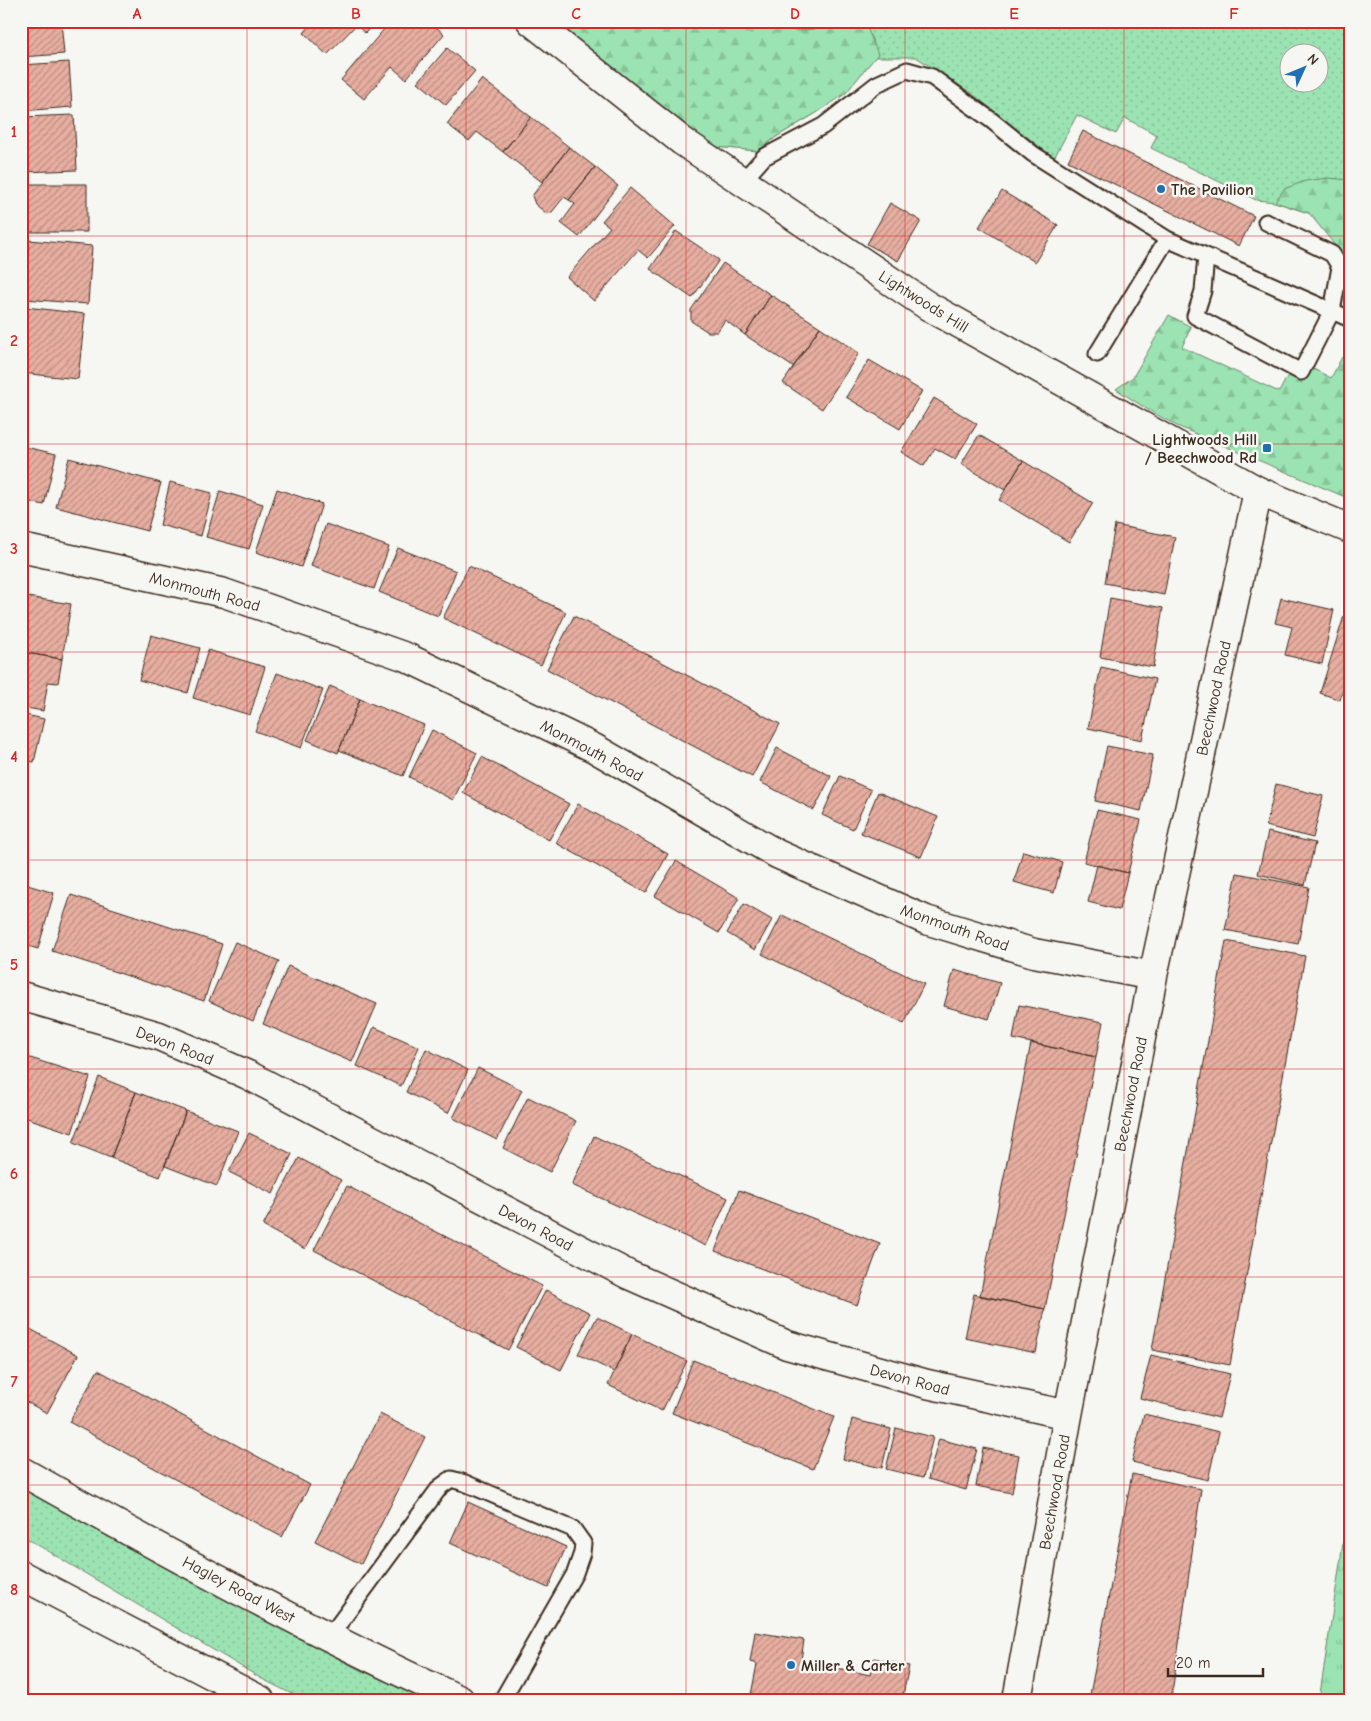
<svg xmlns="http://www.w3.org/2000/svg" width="1371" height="1721" viewBox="0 0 1371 1721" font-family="'Comic Neue',sans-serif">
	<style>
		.grass { fill: url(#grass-dots); stroke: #6b8668; fill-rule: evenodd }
		.forest { fill: url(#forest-firs); stroke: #6b8668 }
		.park { fill: url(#park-tufts); stroke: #6b8668 }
		.building { fill: url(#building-hatch); stroke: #3b2a1e }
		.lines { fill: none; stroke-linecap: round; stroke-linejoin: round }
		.lane-casing { stroke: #3b2a1e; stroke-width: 19 }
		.street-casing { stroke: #3b2a1e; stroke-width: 31 }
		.secondary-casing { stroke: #3b2a1e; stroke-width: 31 }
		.highway-casing { stroke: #3b2a1e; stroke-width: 31 }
		.lane { stroke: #f6f6f2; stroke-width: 15 }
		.street { stroke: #f6f6f2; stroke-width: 28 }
		.secondary { stroke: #f6f6f2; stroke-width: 28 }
		.highway { stroke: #f6f6f2; stroke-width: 28 }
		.grid { fill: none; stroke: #d62828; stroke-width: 1; stroke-opacity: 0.55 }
		.poi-dot { fill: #1f6fb2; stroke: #f6f6f2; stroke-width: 2 }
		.labels { text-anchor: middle; stroke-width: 5; stroke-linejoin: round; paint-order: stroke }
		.poi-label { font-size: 16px; font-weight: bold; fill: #3b2a1e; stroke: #f6f6f2; text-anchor: start }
		.street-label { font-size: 16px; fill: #3b2a1e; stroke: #f6f6f2 }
		.neatline { fill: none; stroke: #d62828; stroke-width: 2 }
		.grid-label { font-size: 16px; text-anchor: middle; font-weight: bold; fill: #d62828 }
	</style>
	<defs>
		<pattern id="grass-dots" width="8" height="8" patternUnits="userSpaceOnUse" patternTransform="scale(1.25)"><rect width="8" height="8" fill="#9be3b2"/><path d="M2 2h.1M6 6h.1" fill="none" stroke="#86c399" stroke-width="1.8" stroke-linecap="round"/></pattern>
		<pattern id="forest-firs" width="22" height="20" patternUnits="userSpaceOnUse" patternTransform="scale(1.25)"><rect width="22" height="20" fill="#9be3b2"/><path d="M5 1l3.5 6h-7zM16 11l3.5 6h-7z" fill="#86c399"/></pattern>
		<pattern id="park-tufts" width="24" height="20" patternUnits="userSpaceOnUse" patternTransform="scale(1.25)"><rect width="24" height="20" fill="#9be3b2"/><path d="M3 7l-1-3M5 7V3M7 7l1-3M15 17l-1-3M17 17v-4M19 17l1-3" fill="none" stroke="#86c399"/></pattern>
		<pattern id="building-hatch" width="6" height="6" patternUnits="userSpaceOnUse" patternTransform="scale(1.25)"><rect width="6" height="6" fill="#e7aea1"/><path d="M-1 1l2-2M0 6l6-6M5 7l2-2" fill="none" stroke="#bc8e83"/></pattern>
	</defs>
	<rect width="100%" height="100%" fill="#f6f6f2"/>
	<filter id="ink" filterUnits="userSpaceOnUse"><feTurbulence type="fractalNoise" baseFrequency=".02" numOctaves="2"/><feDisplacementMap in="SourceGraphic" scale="10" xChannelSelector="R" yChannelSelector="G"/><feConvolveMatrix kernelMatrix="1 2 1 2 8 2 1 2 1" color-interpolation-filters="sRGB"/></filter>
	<g filter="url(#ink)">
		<!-- grass -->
		<path class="grass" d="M555 21H1350V227L1275 202 1256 200 1151 148 1157 135 1125 118 1116 134 1077 115 1054 158 971 93 916 57H873L818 112 776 137 758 151 716 147ZM1288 52H1318V82H1288Z
			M21 1487 356 1668 429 1700H304L262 1679 21 1535Z"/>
		<!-- forest -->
		<path class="forest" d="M555 21H758L798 31 835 26 866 25 878 54 845 94 818 112 776 137 758 151 716 147 665 111 586 49Z
			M1328 178 1350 180V298L1347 297 1349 282 1346 259 1309 213 1275 202 1284 189 1305 181Z
			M1169 315 1191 327 1182 347 1279 392 1296 360 1331 378 1342 357 1350 361V499L1177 426 1145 408 1116 389 1133 377Z"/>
		<!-- park -->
		<path class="park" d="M1350 1498V1700H1319Z"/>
		<!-- building -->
		<path class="building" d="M21 21H61L64 54 21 57Z
			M314 21H377L365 33 356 25 327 55 304 33Z
			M391 21H429L444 34 406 79 392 67 364 99 341 80Z
			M447 48 475 71 446 105 418 82Z
			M69 62 72 107 21 111V65Z
			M482 79 531 117 503 152 477 132 469 141 447 124Z
			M74 115 77 170 23 172 21 117Z
			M531 117 569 147 542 182 503 152Z
			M1083 131 1254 216 1239 246 1068 161Z
			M569 147 595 167 569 200 564 197 552 212 547 214 535 204 532 196Z
			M595 167 618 186 579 237 561 223 575 204 569 200Z
			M26 184H87V232H26Z
			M630 188 675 226 648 258 638 250 594 301 567 277 610 227 602 221Z
			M1002 191 1058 225 1035 262 979 227Z
			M890 203 921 221 898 261 867 244Z
			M676 231 719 260 692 298 650 269Z
			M29 240 92 246 88 304 25 299Z
			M723 263 771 295 745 335 725 320 717 332H708L691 321V310Z
			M771 295 820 327 793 367 745 335Z
			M26 307 85 314 78 379 21 373V349Z
			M820 327 859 353 822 409 783 383Z
			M869 360 922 391 900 429 846 397Z
			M934 398 977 424 955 459 935 448 924 466 901 452Z
			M979 435 1023 461 1005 490 961 464Z
			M21 446 56 454 44 505 21 500Z
			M69 458 161 483 147 531 56 507Z
			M1023 461 1093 503 1069 542 999 500Z
			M170 482 212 493 201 536 160 525Z
			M277 489 322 504 301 567 256 552Z
			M220 491 263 504 249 549 206 537Z
			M326 524 389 547 374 589 311 566Z
			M1115 525 1175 537 1164 595 1105 583Z
			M398 548 456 571 438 616 379 592Z
			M469 566 566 612 541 665 443 618Z
			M21 596 71 604 62 659 21 652Z
			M1110 598 1163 608 1153 667 1100 657Z
			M1281 598 1334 610 1322 664 1285 655 1292 627 1275 623Z
			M574 616 780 724 752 777 547 669Z
			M1344 616 1350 617V669L1340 700 1320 693Z
			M151 635 200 648 188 693 139 680Z
			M208 650 265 667 250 715 193 698Z
			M21 652 62 659 58 683 48 682 43 711 21 707Z
			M1101 667 1155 679 1142 740 1088 728Z
			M277 673 323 690 301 748 255 731Z
			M330 686 360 699 338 753 307 740Z
			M360 699 424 725 403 776 339 750Z
			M21 714 44 719 34 762 21 760Z
			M432 730 477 753 453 800 409 777Z
			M1107 746 1153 755 1141 811 1095 801Z
			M777 748 831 776 814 810 760 782Z
			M482 757 569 804 549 840 463 793Z
			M840 776 871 790 853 829 822 815Z
			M1276 784 1323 796 1313 838 1266 826Z
			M878 792 938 817 921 857 861 833Z
			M578 804 668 854 646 893 556 843Z
			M1097 810 1141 820 1128 873 1084 862Z
			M1268 832 1315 843 1305 885 1258 874Z
			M1023 851 1062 862 1054 893 1014 882Z
			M676 861 739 898 719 933 655 896Z
			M1097 865 1128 873 1119 910 1088 902Z
			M1237 873 1309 887 1298 944 1225 930Z
			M21 883 54 893 38 949 21 944Z
			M71 895 222 944 204 1001 52 951Z
			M744 904 772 920 755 950 727 933Z
			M782 915 924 984 904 1024 762 954Z
			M1226 941 1305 956 1230 1365 1152 1350Z
			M235 942 279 961 253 1021 209 1001Z
			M288 966 377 1004 352 1062 263 1024Z
			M954 970 1000 983 989 1019 944 1006Z
			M1019 1005 1103 1022 1096 1057 1013 1039Z
			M374 1027 419 1047 401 1086 357 1066Z
			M1031 1043 1096 1057 1045 1309 980 1296Z
			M426 1049 468 1070 448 1113 406 1092Z
			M21 1055 90 1077 72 1133 21 1116Z
			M478 1068 522 1090 497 1140 453 1118Z
			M99 1077 136 1092 111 1158 73 1143Z
			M136 1092 186 1111 160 1177 111 1158Z
			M528 1097 576 1121 550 1172 503 1148Z
			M186 1111 238 1131 217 1186 165 1166Z
			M249 1133 292 1154 273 1194 229 1172Z
			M594 1136 728 1198 706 1246 572 1185Z
			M299 1158 341 1180 305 1249 263 1226Z
			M347 1186 542 1286 508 1350 314 1250Z
			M739 1190 880 1244 857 1305 715 1251Z
			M546 1290 590 1313 561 1370 516 1347Z
			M974 1294 1045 1309 1036 1353 965 1338Z
			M597 1317 632 1334 614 1372 578 1354Z
			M21 1324 78 1355 47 1413 21 1399Z
			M632 1334 687 1361 662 1411 608 1385Z
			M1151 1355 1230 1374 1219 1418 1140 1398Z
			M693 1360 834 1417 813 1469 672 1413Z
			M98 1370 310 1485 282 1537 69 1422Z
			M380 1414 425 1437 361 1564 315 1541Z
			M1144 1414 1219 1432 1208 1480 1132 1462Z
			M852 1419 891 1429 882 1468 843 1459Z
			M896 1428 933 1437 923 1478 886 1469Z
			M939 1439 977 1449 966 1490 928 1479Z
			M983 1448 1019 1455 1012 1493 976 1486Z
			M1132 1474 1201 1489 1171 1700H1089Z
			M468 1502 566 1547 548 1588 450 1543Z
			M755 1632 804 1640 801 1660 870 1675 874 1658 909 1666 902 1700H750L757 1664 750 1662Z"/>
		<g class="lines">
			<!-- lane casing -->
			<g class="lane-casing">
				<path id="lane" d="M742 182 764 157 823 126 877 84 907 70 932 77 991 120 1033 154 1167 239
					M1266 222 1332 254 1340 267 1332 311 1350 319
					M1097 354 1167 239 1332 311 1301 372 1195 316 1203 291 1206 256
					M330 1636 440 1487 451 1479 465 1483 573 1529 583 1543 582 1553 575 1573 502 1700"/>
			</g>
			<!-- street casing -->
			<g class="street-casing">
				<path id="street" d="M21 548 224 593 406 657 594 748 777 854 926 920 1034 953 1153 976
					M21 996 159 1036 248 1075 629 1275 787 1345 927 1384 1068 1415
					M1017 1700 1068 1415 1153 976 1258 491"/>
			</g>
			<!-- secondary casing -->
			<g class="secondary-casing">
				<path id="secondary" d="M531 21 682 141 928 306 1258 491 1350 529"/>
			</g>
			<!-- highway casing -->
			<g class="highway-casing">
				<path id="highway" d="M21 1471C165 1552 310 1631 460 1700
					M21 1575 260 1700"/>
			</g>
			<!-- lane -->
			<use href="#lane" class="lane"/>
			<!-- street -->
			<use href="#street" class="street"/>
			<!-- secondary -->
			<use href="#secondary" class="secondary"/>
			<!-- highway -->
			<use href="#highway" class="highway"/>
		</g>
	</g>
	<!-- grid -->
	<path class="grid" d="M247 21V1700M466 21V1700M686 21V1700M905 21V1700M1124 21V1700M21 236H1350M21 444H1350M21 652H1350M21 860H1350M21 1069H1350M21 1277H1350M21 1485H1350"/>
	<!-- markers -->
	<g class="poi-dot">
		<circle cx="1161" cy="189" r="5"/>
		<rect x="1262" y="443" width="10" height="10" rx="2.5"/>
		<circle cx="791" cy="1665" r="5"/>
	</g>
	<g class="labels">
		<!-- poi labels -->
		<g class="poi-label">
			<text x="1171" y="195">The Pavilion</text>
			<text x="1257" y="445" text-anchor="end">Lightwoods Hill<tspan x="1257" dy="18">/ Beechwood Rd</tspan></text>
			<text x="801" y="1671">Miller &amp; Carter</text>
		</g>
		<!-- street labels -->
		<g class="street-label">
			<text transform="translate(924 301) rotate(32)" y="6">Lightwoods Hill</text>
			<text transform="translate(205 591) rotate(15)" y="6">Monmouth Road</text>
			<text transform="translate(1213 698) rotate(-78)" y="6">Beechwood Road</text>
			<text transform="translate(592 750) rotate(28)" y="6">Monmouth Road</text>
			<text transform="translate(955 927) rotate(19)" y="6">Monmouth Road</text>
			<text transform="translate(175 1045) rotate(21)" y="6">Devon Road</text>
			<text transform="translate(1130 1094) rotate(-79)" y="6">Beechwood Road</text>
			<text transform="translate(536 1227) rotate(28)" y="6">Devon Road</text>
			<text transform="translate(910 1379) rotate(15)" y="6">Devon Road</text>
			<text transform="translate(1054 1492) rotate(-80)" y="6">Beechwood Road</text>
			<text transform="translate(239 1589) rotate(28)" y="6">Hagley Road West</text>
		</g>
	</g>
	<!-- margin -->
	<rect width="1371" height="1721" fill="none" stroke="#f6f6f2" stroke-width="55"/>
	<!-- north arrow -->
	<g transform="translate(1304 68) rotate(46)"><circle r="24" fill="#f6f6f2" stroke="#aba49d"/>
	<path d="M0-4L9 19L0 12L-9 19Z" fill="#1f6fb2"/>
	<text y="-8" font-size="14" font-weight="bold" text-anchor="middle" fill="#3b2a1e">N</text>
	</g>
	<!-- scale -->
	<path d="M1168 1668v8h95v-8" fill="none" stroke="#3b2a1e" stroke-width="2.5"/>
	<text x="1176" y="1668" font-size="15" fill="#3b2a1e" stroke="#f6f6f2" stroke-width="4" paint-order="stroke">20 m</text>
	<rect x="28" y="28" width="1316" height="1666" class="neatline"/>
	<g class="grid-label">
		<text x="137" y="19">A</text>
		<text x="356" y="19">B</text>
		<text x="576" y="19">C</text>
		<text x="795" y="19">D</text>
		<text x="1014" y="19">E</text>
		<text x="1234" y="19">F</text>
		<text x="14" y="137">1</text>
		<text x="14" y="346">2</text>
		<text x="14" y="554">3</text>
		<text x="14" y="762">4</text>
		<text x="14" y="970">5</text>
		<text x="14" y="1179">6</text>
		<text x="14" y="1387">7</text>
		<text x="14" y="1595">8</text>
	</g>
</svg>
